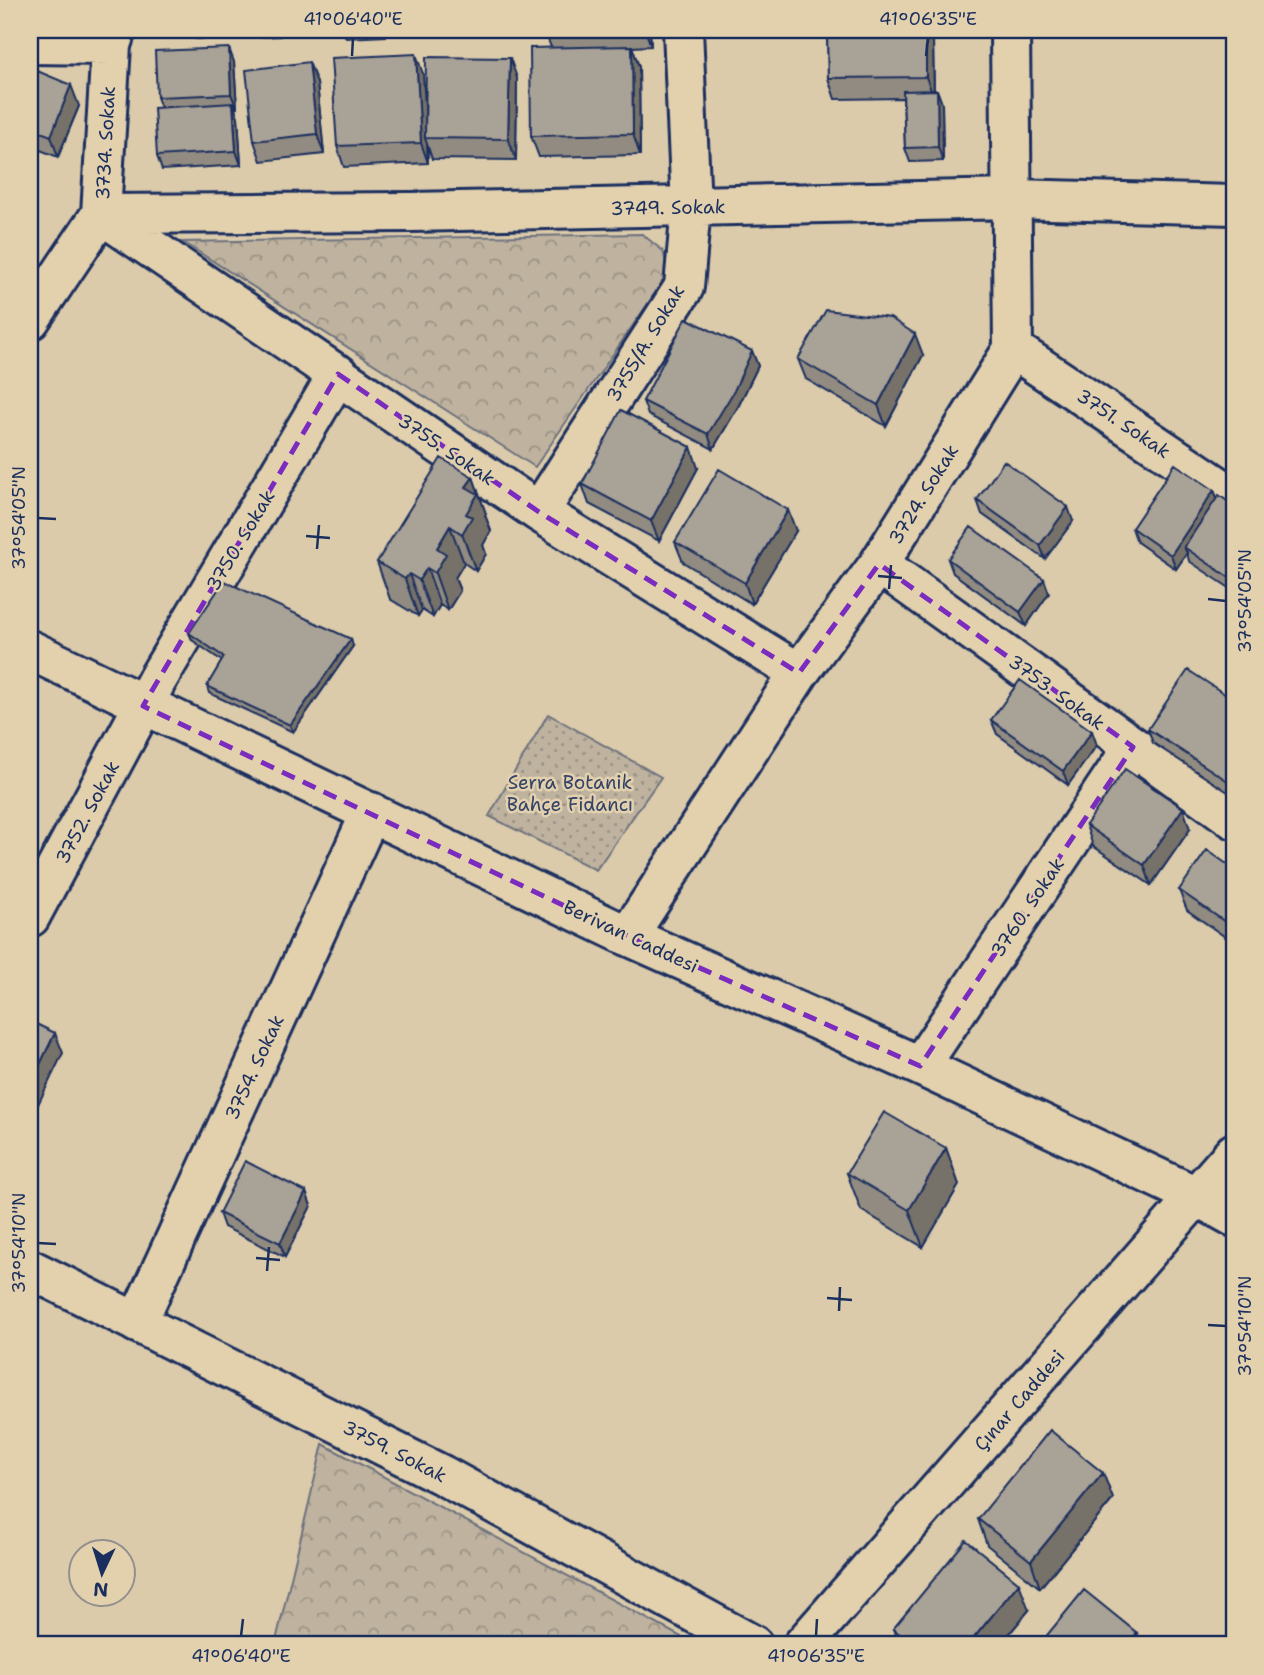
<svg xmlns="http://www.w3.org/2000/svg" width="1264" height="1675" viewBox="0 0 1264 1675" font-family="'Shantell Sans',sans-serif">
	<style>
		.park { fill: url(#park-crowns); stroke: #6d717e; stroke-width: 2 }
		.garden { fill: url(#garden-dots); stroke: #6d717e; stroke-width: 2 }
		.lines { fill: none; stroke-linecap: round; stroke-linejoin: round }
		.minor-casing { stroke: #1b2f5e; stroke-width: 44 }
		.minor { stroke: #e3d1ae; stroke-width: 38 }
		.wall { fill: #918b81; stroke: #1b2f5e; stroke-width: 2 }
		.shaded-wall { fill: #767169; stroke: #1b2f5e; stroke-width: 2 }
		.building { fill: #a9a296; stroke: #1b2f5e; stroke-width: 2 }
		.marked { fill: none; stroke: #7b2cbf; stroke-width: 5; stroke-dasharray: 14 9; stroke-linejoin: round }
		.ticks { fill: none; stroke: #1b2f5e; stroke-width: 2.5 }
		.labels { text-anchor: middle; stroke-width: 5; stroke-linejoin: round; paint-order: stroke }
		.street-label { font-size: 19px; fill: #1b2f5e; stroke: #e3d1ae }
		.park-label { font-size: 19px; fill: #344368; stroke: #e3d1ae }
		.neatline { fill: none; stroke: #1b2f5e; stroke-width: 2.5 }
		.ticks-label { font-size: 18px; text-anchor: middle; fill: #1b2f5e }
	</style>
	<defs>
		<pattern id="park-crowns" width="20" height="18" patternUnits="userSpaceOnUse" patternTransform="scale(1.75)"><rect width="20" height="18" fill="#bfb39f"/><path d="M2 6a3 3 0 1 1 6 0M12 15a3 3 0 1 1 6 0" fill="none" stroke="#9a9285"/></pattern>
		<pattern id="garden-dots" width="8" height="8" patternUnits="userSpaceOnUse" patternTransform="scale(1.75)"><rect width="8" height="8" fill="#bfb39f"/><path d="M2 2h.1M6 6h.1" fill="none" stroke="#9a9285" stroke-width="1.8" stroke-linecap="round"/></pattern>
	</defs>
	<rect width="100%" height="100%" fill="#dbcbab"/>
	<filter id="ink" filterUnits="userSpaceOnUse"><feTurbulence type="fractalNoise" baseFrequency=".0143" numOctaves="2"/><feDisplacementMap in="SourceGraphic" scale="14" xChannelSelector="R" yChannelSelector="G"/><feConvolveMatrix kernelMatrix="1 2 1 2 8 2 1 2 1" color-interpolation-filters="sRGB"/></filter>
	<g filter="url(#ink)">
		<!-- park -->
		<path class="park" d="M642 234 663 251 669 273 535 467 183 242Z
			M323 1444 696 1645H275Z"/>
		<!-- garden -->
		<path class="garden" d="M548 714 661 777 596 870 489 816Z"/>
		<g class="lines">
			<!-- minor casing -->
			<g class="minor-casing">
				<path id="minor" d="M30 44 111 45
					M101 214 411 212 1013 199 1234 205
					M101 214 539 512 799 673
					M30 320 101 214 111 45 116 30
					M1013 349 1234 497
					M539 512 684 287 691 207 683 30
					M879 564 1234 819
					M30 650 628 936 920 1066 1198 1197 1234 1217
					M30 917 157 680 338 374
					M628 936 799 673 879 564 1013 349 1010 30
					M920 1066 1133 747
					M30 1269 442 1475 753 1645
					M137 1323 371 812
					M803 1645 1234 1153"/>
			</g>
			<!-- minor -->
			<use href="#minor" class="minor"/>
		</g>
		<!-- wall -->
		<path class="wall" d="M193 30H280V36L196 39Z
			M343 30H386V36L346 38Z
			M544 30H650L651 46 632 47 639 67 640 155 539 157 531 136 551 47Z
			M827 30H930L933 40 934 90H937L942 104 943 161 910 162 905 148 903 98 835 99 828 78Z
			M234 62 237 108H234L238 117 241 165 162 170 157 156 161 108 157 97Z
			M30 68 79 106 58 157 30 146Z
			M423 74 425 112 517 78 516 160 432 159 427 144 428 163 344 167 337 146Z
			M317 83 324 154 261 161 254 141Z
			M752 351 758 366 739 405 713 449 648 415 643 401Z
			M923 355 886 426 806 379 798 359Z
			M698 468 659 541 589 504 582 484Z
			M473 477 486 514 485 515 491 531 483 545 486 554 476 571 464 563 455 578 460 591 448 610 440 605 433 617 422 610 418 616 390 599 377 562Z
			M1214 490 1217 498 1234 506V591L1189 561 1187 553 1176 569 1137 542 1132 528Z
			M977 500 1073 521 1045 559 982 514Z
			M796 531 752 604 683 562 675 542Z
			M948 559 1049 593 1026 626 953 573Z
			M189 633 353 646 293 732 209 693 207 686 222 661 192 640Z
			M1234 700V796L1153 743 1148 729Z
			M991 720 1097 745 1068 785 997 734Z
			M1086 825 1190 829 1151 885 1093 846Z
			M1234 869V943L1187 910 1179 890Z
			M946 1148 959 1185 923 1247 861 1210 847 1173Z
			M306 1192 311 1206 285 1257 224 1227 219 1213Z
			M1103 1473 1113 1499 1040 1588 987 1545 978 1519Z
			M1029 1610 1000 1645H900L893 1629Z"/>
		<!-- shaded-wall -->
		<path class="shaded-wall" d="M645 30H650L651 46Z
			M926 30H930L933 40 934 98 926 77Z
			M632 46 639 67 640 155 633 134Z
			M229 48 234 62 237 108 231 94Z
			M416 54 423 74 427 138H425L427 144 428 163 421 143Z
			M510 58 517 78 516 160 508 139Z
			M309 62 317 83 324 154 317 134Z
			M71 85 79 106 58 157 51 136Z
			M937 90 942 104 943 161 938 147Z
			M233 103 238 117 241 165 236 151Z
			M915 334 923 355 886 426 878 405Z
			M752 351 758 366 739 405 713 449 708 434Z
			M691 447 698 468 659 541 651 521Z
			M473 477 486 514 485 515 491 531 483 545 486 554 476 571 462 534 466 514V487Z
			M1214 490 1219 504 1184 547 1187 553 1176 569 1171 555Z
			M1068 507 1073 521 1045 559 1040 545Z
			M788 510 796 531 752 604 745 583Z
			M450 526 464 563 455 578 460 591 448 610 435 573 437 548Z
			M427 568 440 605 433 617 419 580Z
			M1234 572V589L1230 578Z
			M409 574 422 610 418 616 405 579Z
			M1044 579 1049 593 1026 626 1020 612Z
			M351 639 353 646 293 732 290 725Z
			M1092 731 1097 745 1068 785 1063 771Z
			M1183 808 1190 829 1151 885 1144 865Z
			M55 1033 63 1053 30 1121V1085Z
			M946 1148 959 1185 923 1247 909 1210Z
			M306 1192 311 1206 285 1257 280 1243Z
			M1103 1473 1113 1499 1040 1588 1031 1561Z
			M1019 1583 1029 1610 1000 1645H968Z
			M1137 1633 1142 1645H1127Z"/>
		<!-- building -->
		<path class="building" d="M827 30H926V77L828 78Z
			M632 46 633 134 531 136 530 48Z
			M229 48 231 94 157 97 155 51Z
			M416 54 421 143 337 146 331 58Z
			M426 57 510 58 508 139 425 138Z
			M309 62 317 134 254 141 246 70Z
			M30 68 71 85 51 136 30 128Z
			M937 90 938 147 905 148 903 91Z
			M233 103 236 151 157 156 154 108Z
			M826 310 890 318 915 334 878 405 798 359Z
			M686 318 752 351 734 391 708 434 643 401Z
			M621 410 691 447 651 521 582 484Z
			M441 458 473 477 466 487 478 494 466 514 472 517 462 534 450 526 437 548 446 554 435 573 427 568 419 580 409 574 405 579 377 562Z
			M1004 461 1068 507 1040 545 977 500Z
			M1175 464 1214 490 1171 555 1132 528Z
			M719 469 788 510 745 583 675 542Z
			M1219 495 1234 506V572L1230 578 1184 547Z
			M971 527 1044 579 1020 612 948 559Z
			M224 581 351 639 290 725 207 686 224 657 189 633Z
			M1188 670 1234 700V785L1148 729Z
			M1020 680 1092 731 1063 771 991 720Z
			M1125 769 1183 808 1144 865 1086 825Z
			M1207 850 1234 869V928L1179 890Z
			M30 1021 55 1033 30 1085Z
			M884 1112 946 1148 909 1210 847 1173Z
			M245 1161 306 1192 280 1243 219 1213Z
			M1050 1430 1103 1473 1031 1561 978 1519Z
			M966 1540 1019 1583 968 1645H914L893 1629Z
			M1084 1590 1137 1633 1127 1645H1039Z"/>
	</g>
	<!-- marked area -->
	<path class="marked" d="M338 374 539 512 799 673 879 564 1133 747 920 1066 628 936 143 706Z"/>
	<!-- ticks -->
	<path class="ticks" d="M352 56 353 38M926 56 928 38M38 518 56 519M306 536 330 538M317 549 319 525M878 576 902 578M889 589 891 565M1208 599 1226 601M38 1243 56 1244M256 1258 280 1260M267 1271 269 1247M827 1298 852 1300M839 1311 840 1287M1208 1325 1226 1326M241 1636 243 1619M816 1636 817 1619"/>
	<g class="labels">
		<!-- street labels -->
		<g class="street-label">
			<text transform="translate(105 143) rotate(-87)" y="7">3734. Sokak</text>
			<text transform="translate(668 207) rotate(-1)" y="7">3749. Sokak</text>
			<text transform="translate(645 343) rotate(-59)" y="7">3755/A. Sokak</text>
			<text transform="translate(1124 423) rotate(34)" y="7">3751. Sokak</text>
			<text transform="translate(447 449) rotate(34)" y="7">3755. Sokak</text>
			<text transform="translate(923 494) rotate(-58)" y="7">3724. Sokak</text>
			<text transform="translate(240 540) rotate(-59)" y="7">3750. Sokak</text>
			<text transform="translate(1057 692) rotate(36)" y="7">3753. Sokak</text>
			<text transform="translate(87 812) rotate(-62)" y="7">3752. Sokak</text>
			<text transform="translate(1027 907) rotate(-56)" y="7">3760. Sokak</text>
			<text transform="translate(631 936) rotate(25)" y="7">Berivan Caddesi</text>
			<text transform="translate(254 1067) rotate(-65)" y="7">3754. Sokak</text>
			<text transform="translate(1019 1400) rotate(-49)" y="7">Çınar Caddesi</text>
			<text transform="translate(395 1451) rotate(27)" y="7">3759. Sokak</text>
		</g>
		<!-- park labels -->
		<g class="park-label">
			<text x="570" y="789">Serra Botanik<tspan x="570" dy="22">Bahçe Fidancı</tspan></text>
		</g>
	</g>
	<!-- margin -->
	<rect width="1264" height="1675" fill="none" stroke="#e3d1ae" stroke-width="77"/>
	<!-- north arrow -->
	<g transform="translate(102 1573) rotate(184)"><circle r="33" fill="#e3d1ae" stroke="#93908e" stroke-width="2"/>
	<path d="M0-5L12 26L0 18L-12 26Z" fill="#1b2f5e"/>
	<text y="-10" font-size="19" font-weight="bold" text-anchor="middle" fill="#1b2f5e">N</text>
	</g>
	<rect x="38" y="38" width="1188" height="1598" class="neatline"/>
	<g class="ticks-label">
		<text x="353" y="25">41°06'40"E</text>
		<text x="928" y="25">41°06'35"E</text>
		<text transform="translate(19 518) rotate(-90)" y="6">37°54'05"N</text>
		<text transform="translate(1245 601) rotate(-90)" y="6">37°54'05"N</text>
		<text transform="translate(19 1243) rotate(-90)" y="6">37°54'10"N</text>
		<text transform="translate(1245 1326) rotate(-90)" y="6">37°54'10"N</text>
		<text x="241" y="1662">41°06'40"E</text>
		<text x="816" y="1662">41°06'35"E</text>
	</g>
</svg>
